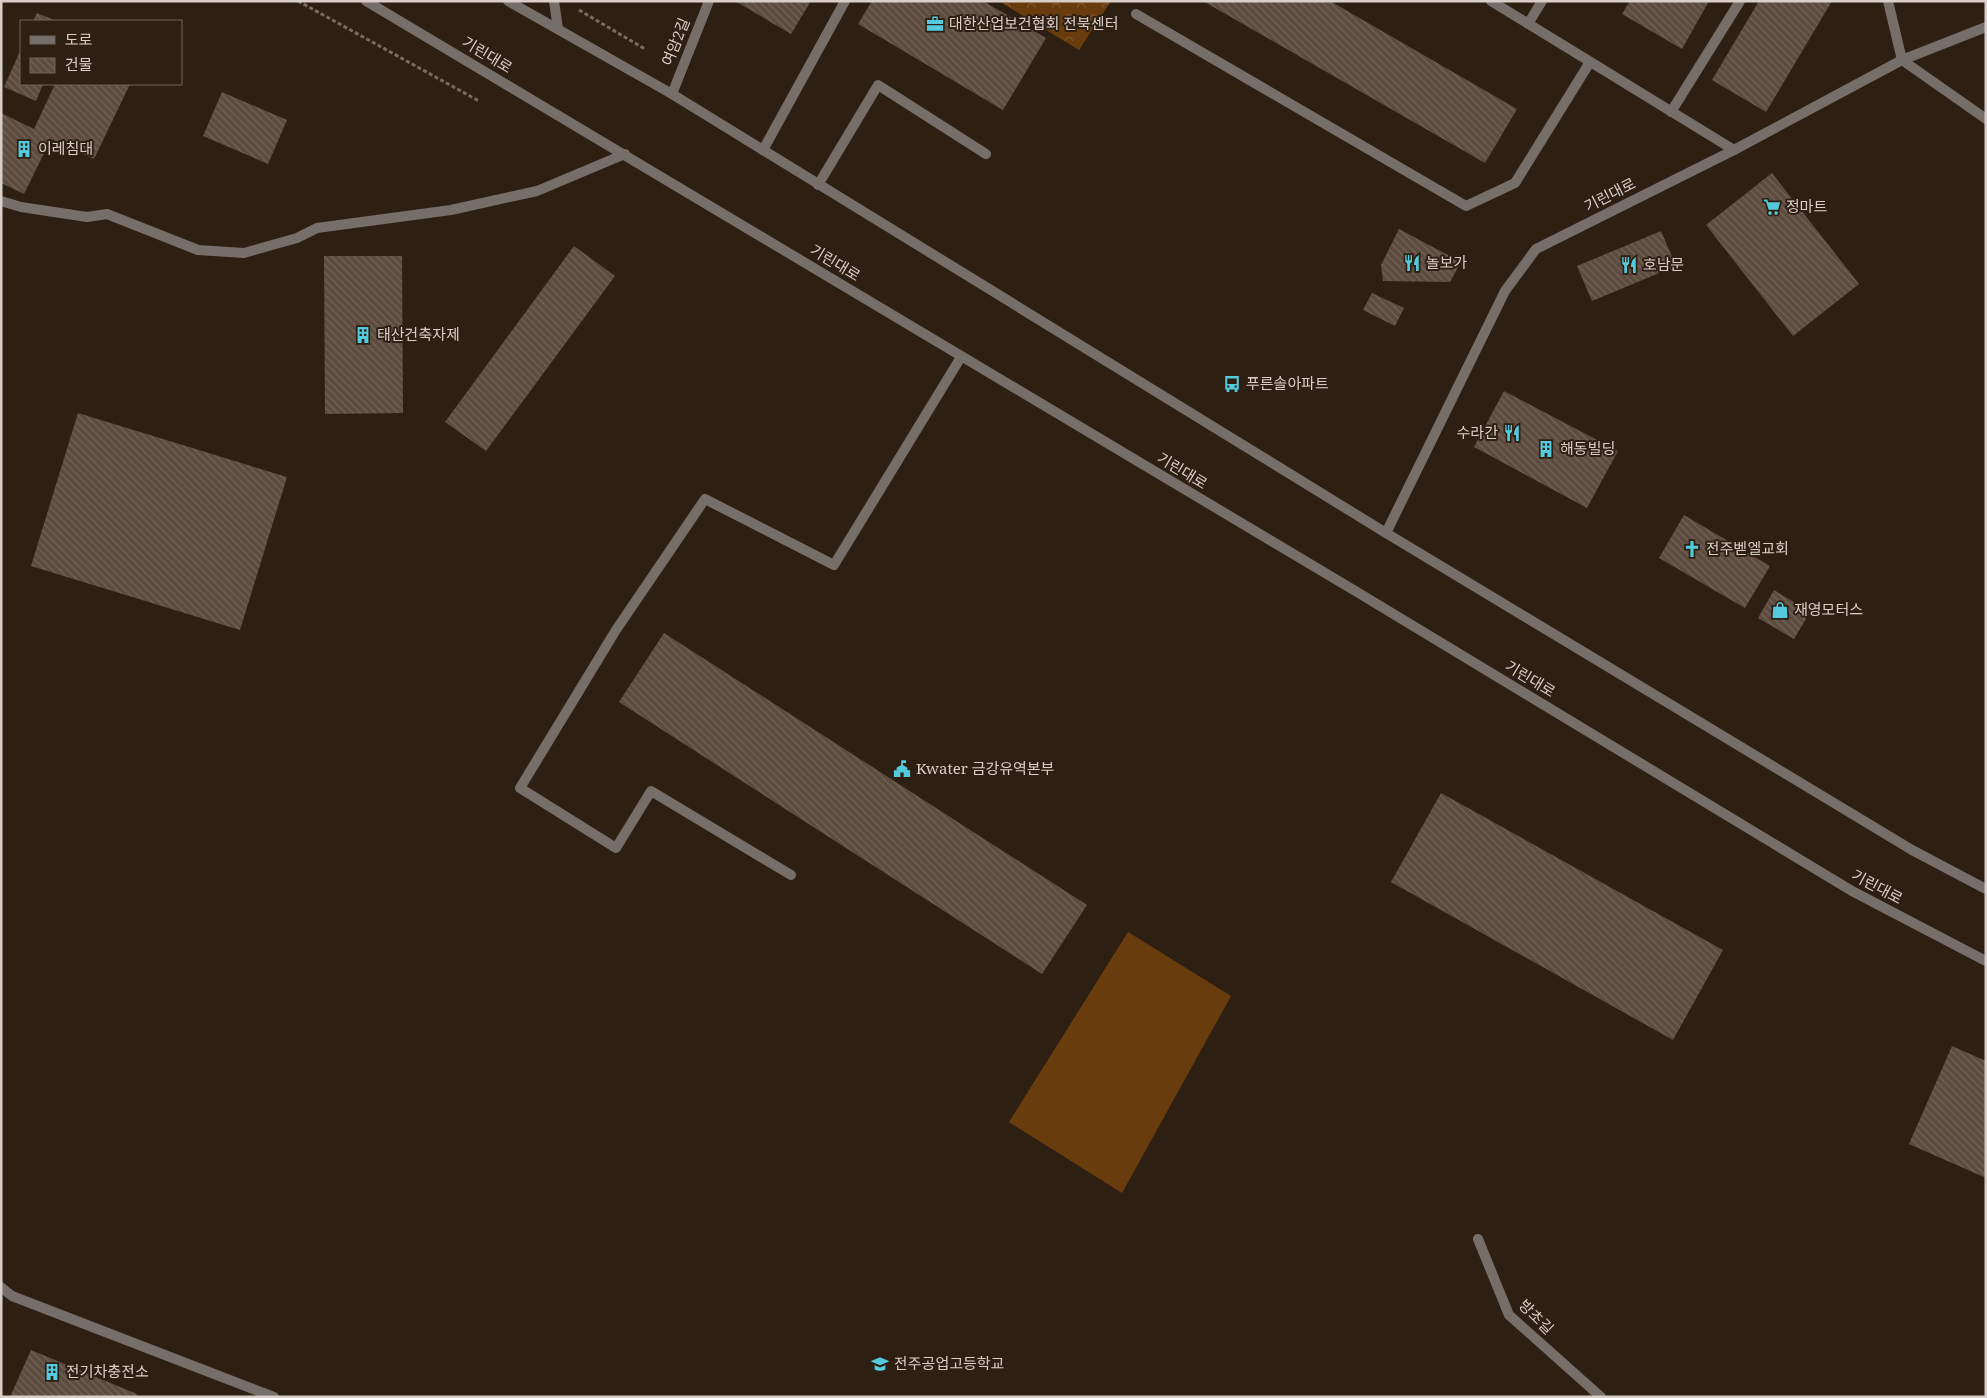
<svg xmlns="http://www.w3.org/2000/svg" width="1987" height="1398" viewBox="0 0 1987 1398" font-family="'Noto Serif','Noto Sans KR',serif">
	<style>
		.forest { fill: url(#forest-crowns) }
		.pitch { fill: #693c0d }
		.building { fill: url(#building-back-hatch) }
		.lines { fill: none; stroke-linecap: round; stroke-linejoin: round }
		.path { stroke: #786b61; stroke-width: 3; stroke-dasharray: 4 2.5; stroke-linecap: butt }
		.service { stroke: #766e68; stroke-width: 10 }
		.minor { stroke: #766e68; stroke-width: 10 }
		.tertiary { stroke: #766e68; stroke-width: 10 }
		.labels { text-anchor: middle; stroke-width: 4; stroke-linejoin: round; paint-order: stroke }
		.poi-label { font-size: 15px; fill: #d9cfc8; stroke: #2e1f13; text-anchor: start }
		.street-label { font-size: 15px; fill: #d9cfc8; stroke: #2e1f13 }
	</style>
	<defs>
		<pattern id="forest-crowns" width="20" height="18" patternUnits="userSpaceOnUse" patternTransform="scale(1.25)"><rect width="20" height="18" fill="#693c0d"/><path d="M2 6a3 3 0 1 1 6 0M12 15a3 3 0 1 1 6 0" fill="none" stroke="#7e572f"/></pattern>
		<pattern id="building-back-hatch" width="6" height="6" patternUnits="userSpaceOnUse" patternTransform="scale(1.25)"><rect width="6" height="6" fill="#5c4b3e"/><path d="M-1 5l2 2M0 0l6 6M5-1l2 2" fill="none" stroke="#736458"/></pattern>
	</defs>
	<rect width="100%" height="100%" fill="#2e1f13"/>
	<!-- forest -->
	<path class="forest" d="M999 1H1111L1079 50Z"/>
	<!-- pitch -->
	<path class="pitch" d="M1128 932 1231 996 1122 1193 1009 1122Z"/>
	<!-- building -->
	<path class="building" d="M735 1H811L791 34Z
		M872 1H983L1046 38 1003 110 858 24Z
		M1203 1H1330L1517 109 1485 163Z
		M1630 1H1709L1682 49 1622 14Z
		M1759 1H1832L1766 112 1712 80Z
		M37 13 57 21H33Z
		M21 49V84H43L36 101 4 87Z
		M55 84H130L94 159 51 139 24 194 1 183V113L34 129Z
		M222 92 287 120 268 164 203 136Z
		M1772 173 1859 284 1793 336 1706 225Z
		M1399 229 1461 262 1450 282 1383 281 1381 265Z
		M1661 231 1676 266 1592 301 1577 266Z
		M574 246 615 276 486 451 445 422Z
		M324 256H402L403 413 325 414Z
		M1372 293 1404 308 1395 326 1363 310Z
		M1504 391 1618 451 1587 508 1474 447Z
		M78 413 287 477 240 630 31 566Z
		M1684 515 1770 566 1745 608 1659 558Z
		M1774 590 1810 612 1794 639 1758 618Z
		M664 633 1087 905 1042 974 619 702Z
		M1441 793 1723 950 1673 1040 1391 882Z
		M1952 1046 1986 1061V1178L1909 1144Z
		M31 1350 137 1394 136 1397H10Z"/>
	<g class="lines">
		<!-- path -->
		<path class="path" d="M298 1 479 101
			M579 10 645 49"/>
		<!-- service -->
		<path class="service" d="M554 1 558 29
			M1491 1 1734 150
			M1136 14 1466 206 1515 183 1590 62
			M1528 24 1542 1
			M1902 60 1986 119
			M1671 112 1740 1
			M818 185 878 85 986 154
			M791 875 651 791 616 848 520 788 616 630 705 499 834 565 961 357
			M1 1287 12 1296 274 1397"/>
		<!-- minor -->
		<path class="minor" d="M1888 1 1902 60
			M672 94 709 1
			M763 150 845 1
			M1 201 21 207 87 217 107 214 198 250 244 253 297 238 317 228 451 210 537 191 625 154
			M1386 533 1505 291 1536 249 1734 150 1902 60 1986 27
			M1478 1239 1509 1315 1601 1397"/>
		<!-- tertiary -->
		<path class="tertiary" d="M366 1 1357 592 1852 891 1986 961
			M508 1 672 94 1386 533 1912 850 1986 889"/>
	</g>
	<!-- icons -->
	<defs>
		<g id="office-bare" transform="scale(1.35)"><path d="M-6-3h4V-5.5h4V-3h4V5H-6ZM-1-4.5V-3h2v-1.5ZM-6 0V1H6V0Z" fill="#54cade" stroke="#2e1f13" stroke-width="2.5" paint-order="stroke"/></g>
		<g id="building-bare" transform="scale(1.35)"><path d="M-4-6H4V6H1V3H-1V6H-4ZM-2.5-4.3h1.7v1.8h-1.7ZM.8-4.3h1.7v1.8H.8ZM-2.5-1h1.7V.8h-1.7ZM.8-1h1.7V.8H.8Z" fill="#54cade" stroke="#2e1f13" stroke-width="2.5" paint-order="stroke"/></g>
		<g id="supermarket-bare" transform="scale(1.35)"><path d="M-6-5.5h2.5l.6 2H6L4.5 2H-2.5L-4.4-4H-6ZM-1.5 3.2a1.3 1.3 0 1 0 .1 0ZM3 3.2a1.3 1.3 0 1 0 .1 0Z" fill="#54cade" stroke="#2e1f13" stroke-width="2.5" paint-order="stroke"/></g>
		<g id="restaurant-bare" transform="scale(1.35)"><path d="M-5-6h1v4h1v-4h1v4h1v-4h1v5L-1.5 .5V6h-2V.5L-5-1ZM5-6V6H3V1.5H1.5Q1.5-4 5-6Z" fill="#54cade" stroke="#2e1f13" stroke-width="2.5" paint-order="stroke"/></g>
		<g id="bus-bare" transform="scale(1.35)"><path d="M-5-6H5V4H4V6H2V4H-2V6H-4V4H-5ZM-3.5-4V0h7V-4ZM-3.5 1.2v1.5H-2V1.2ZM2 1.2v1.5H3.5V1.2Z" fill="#54cade" stroke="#2e1f13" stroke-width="2.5" paint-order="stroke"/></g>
		<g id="church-bare" transform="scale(1.35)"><path d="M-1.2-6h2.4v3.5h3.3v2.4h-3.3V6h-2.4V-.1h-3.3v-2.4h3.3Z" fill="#54cade" stroke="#2e1f13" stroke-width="2.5" paint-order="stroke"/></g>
		<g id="shop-bare" transform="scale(1.35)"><path d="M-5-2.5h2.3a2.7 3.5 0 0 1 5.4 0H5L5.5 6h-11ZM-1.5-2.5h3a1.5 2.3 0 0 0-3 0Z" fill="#54cade" stroke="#2e1f13" stroke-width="2.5" paint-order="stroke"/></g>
		<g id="civic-bare" transform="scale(1.35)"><path d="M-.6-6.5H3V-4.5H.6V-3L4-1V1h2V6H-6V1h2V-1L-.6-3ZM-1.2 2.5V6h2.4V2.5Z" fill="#54cade" stroke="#2e1f13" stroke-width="2.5" paint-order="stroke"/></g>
		<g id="school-bare" transform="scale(1.35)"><path d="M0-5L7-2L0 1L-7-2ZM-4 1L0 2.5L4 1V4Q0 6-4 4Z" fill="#54cade" stroke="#2e1f13" stroke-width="2.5" paint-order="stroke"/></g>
	</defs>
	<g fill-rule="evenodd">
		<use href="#office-bare" x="935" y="24"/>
		<use href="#building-bare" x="24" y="149"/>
		<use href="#supermarket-bare" x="1772" y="207"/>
		<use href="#restaurant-bare" x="1412" y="263"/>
		<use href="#restaurant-bare" x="1629" y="265"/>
		<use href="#building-bare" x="363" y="335"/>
		<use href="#bus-bare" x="1232" y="384"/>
		<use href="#restaurant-bare" x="1512" y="433"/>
		<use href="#building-bare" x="1546" y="449"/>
		<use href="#church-bare" x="1692" y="549"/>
		<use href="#shop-bare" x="1780" y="610"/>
		<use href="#civic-bare" x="902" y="769"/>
		<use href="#school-bare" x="880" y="1364"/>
		<use href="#building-bare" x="52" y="1372"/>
	</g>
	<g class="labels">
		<!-- poi labels -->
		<g class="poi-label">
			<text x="949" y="29">대한산업보건협회 전북센터</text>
			<text x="38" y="154">이레침대</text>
			<text x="1786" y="212">정마트</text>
			<text x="1426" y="268">놀보가</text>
			<text x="1643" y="270">호남문</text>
			<text x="377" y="340">태산건축자제</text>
			<text x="1246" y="389">푸른솔아파트</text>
			<text x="1498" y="438" text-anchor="end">수라간</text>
			<text x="1560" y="454">해동빌딩</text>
			<text x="1706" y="554">전주벧엘교회</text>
			<text x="1794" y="615">재영모터스</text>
			<text x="916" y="774">Kwater 금강유역본부</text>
			<text x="894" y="1369">전주공업고등학교</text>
			<text x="66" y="1377">전기차충전소</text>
		</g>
		<!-- street labels -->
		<g class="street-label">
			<text transform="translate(676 42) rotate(-68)" y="5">여암2길</text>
			<text transform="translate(487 55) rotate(31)" y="5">기린대로</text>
			<text transform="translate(1610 195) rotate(-27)" y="5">기린대로</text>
			<text transform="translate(835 263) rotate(31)" y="5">기린대로</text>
			<text transform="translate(1182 471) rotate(31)" y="5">기린대로</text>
			<text transform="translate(1530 679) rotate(31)" y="5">기린대로</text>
			<text transform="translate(1877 887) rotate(28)" y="5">기린대로</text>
			<text transform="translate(1536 1317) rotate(45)" y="5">방초길</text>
		</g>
	</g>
	<!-- border -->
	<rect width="1987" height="1398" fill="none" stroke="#d9cfc8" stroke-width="5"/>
	<!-- legend -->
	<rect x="20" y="20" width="162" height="65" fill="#2e1f13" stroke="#72655b"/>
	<rect x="30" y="36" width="25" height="8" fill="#766e68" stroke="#72655b"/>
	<text x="65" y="45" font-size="15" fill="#d9cfc8">도로</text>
	<rect x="30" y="58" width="25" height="15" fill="url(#building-back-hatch)" stroke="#72655b"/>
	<text x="65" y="70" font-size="15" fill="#d9cfc8">건물</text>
</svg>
